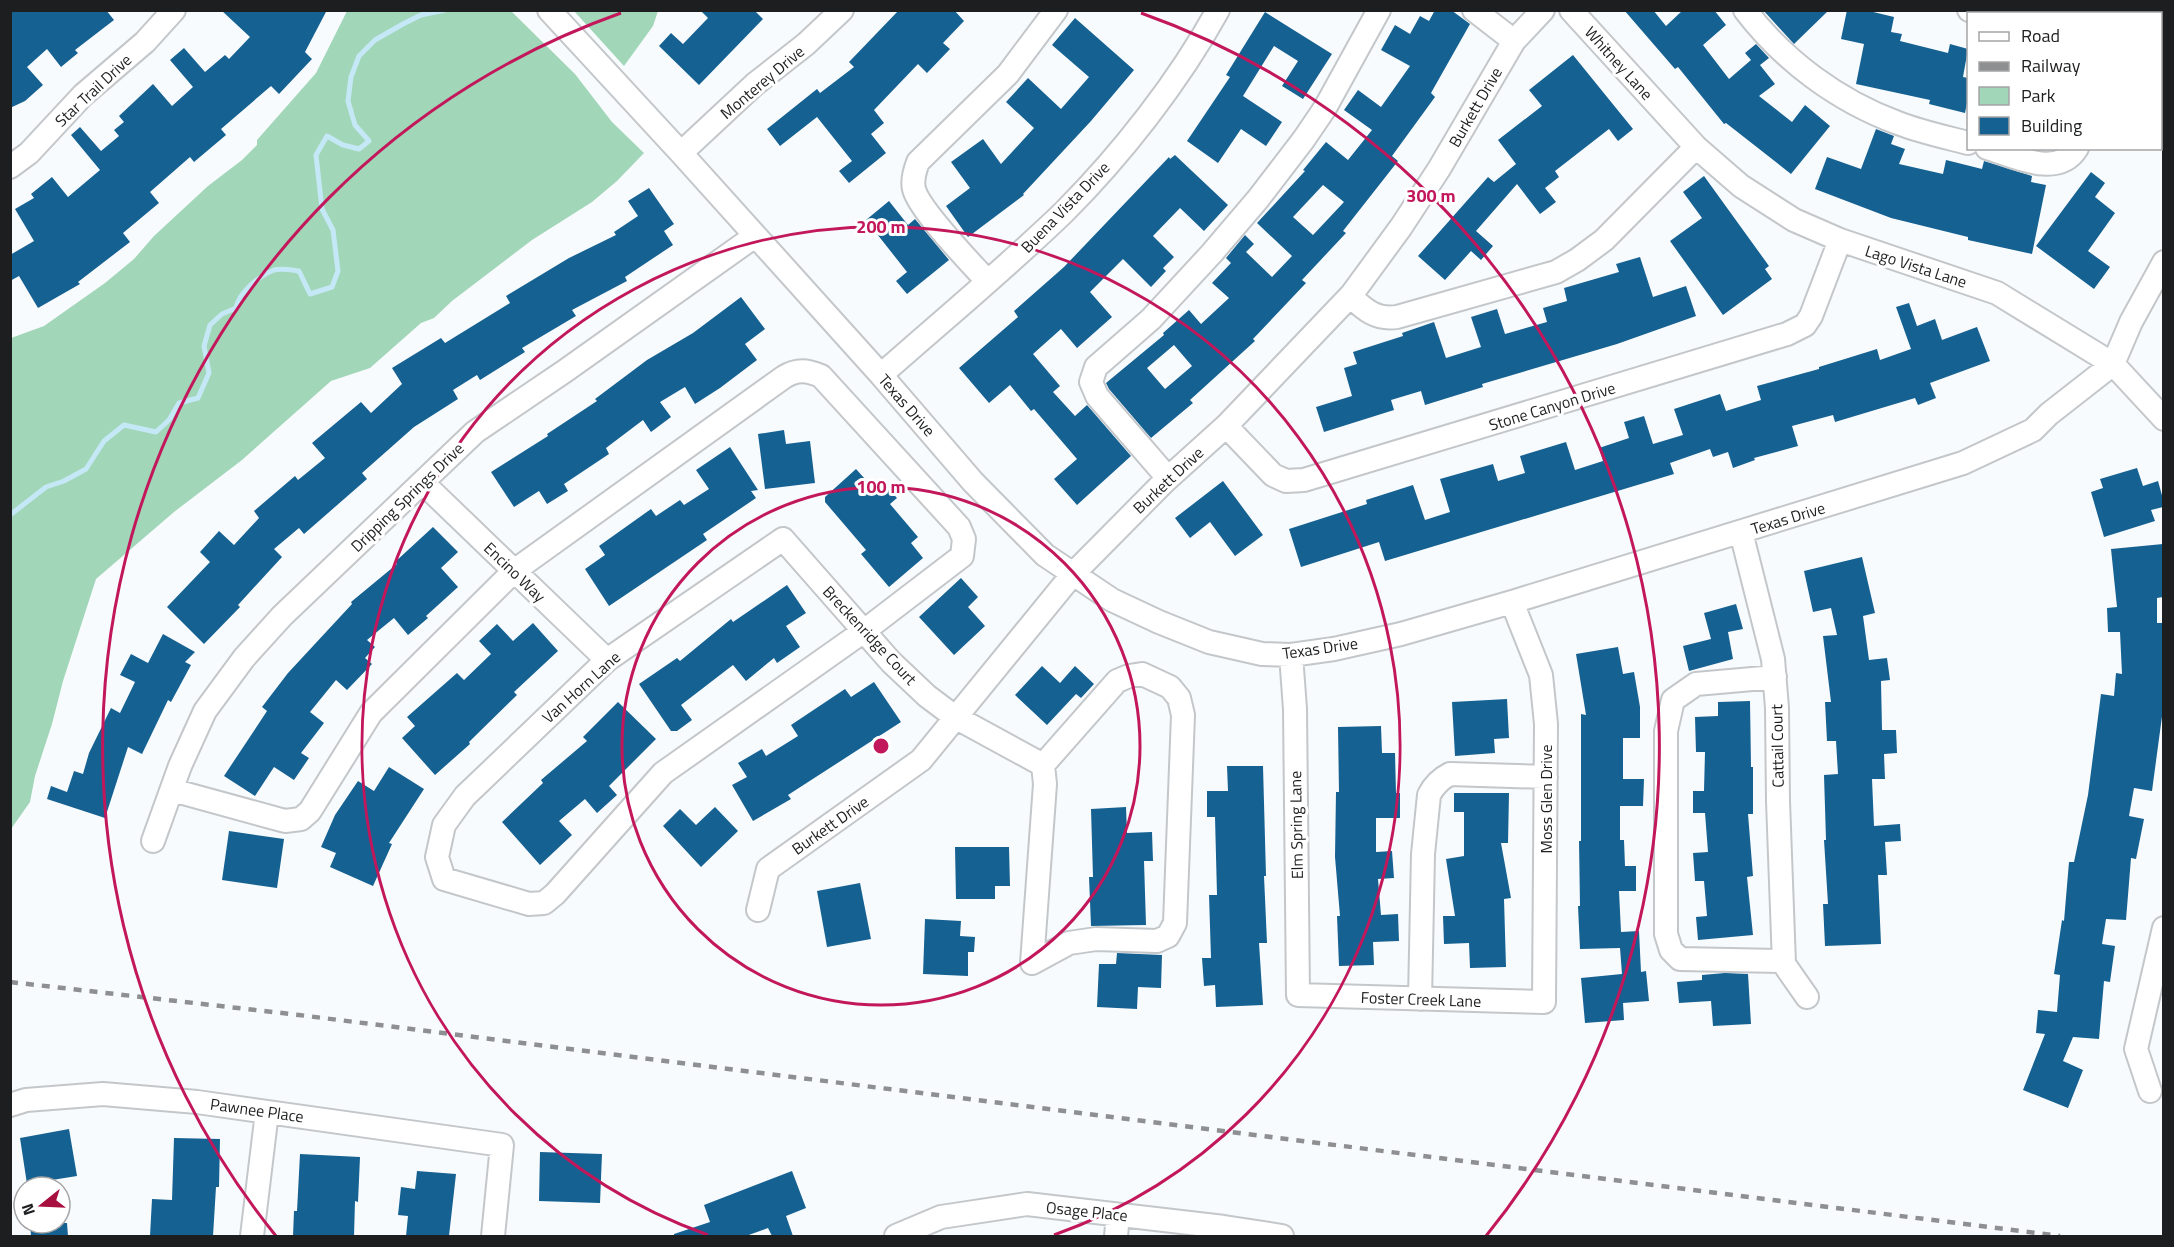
<svg xmlns="http://www.w3.org/2000/svg" width="2174" height="1247" viewBox="0 0 2174 1247" font-family="'Titillium Web',sans-serif">
	<style>
		.green { fill: #a2d6b8 }
		.lines { fill: none; stroke-linecap: round; stroke-linejoin: round }
		.stream { stroke: #c5e8f6; stroke-width: 5 }
		.building { fill: #156191; fill-rule: evenodd }
		.minor-casing { stroke: #c4c7ca; stroke-width: 26 }
		.minor { stroke: #fff; stroke-width: 22 }
		.rail { stroke: #8d8f91; stroke-width: 4.5; stroke-dasharray: 8 8; stroke-linecap: butt }
		.ring { fill: none; stroke: #c2185b; stroke-width: 3 }
		.labels { text-anchor: middle; stroke-width: 6; stroke-linejoin: round; paint-order: stroke }
		.street-label { font-size: 16px; fill: #1d1e1f; stroke: #fff }
		.centre { fill: #c2185b; stroke: #fff; stroke-width: 3 }
		.ring-label { font-size: 18px; text-anchor: middle; font-weight: bold; fill: #c2185b; stroke: #fff; stroke-width: 6; stroke-linejoin: round; paint-order: stroke }
	</style>
	<rect width="100%" height="100%" fill="#f8fbfe"/>
	<!-- green -->
	<path class="green" d="M347 11H511L575 74 612 122 644 153 617 181 592 202 532 240 452 301 434 318 421 323 370 368 331 381 242 460 174 512 96 579 63 681 52 724 35 776 30 802 11 829V338L44 326 105 283 134 259 154 236 208 186 242 160 257 145V140L316 73Z
		M574 11H658L653 26 624 66Z"/>
	<g class="lines">
		<!-- stream -->
		<path class="stream" d="M10 515 46 487 64 481 86 469 104 441 124 425 156 432 169 420 179 403 198 398 209 373 204 346 210 325 222 314 236 308C239 292 259 276 274 270 281 268 292 270 299 271L310 294 332 287 338 271 333 230 322 209 316 155 327 136 343 145 359 149 369 141 355 125 348 101 351 77 359 56 375 40 403 24 421 15 445 10"/>
	</g>
	<!-- building -->
	<path class="building" d="M10 10H106L114 20 75 50 78 53 61 67 47 49 27 67 43 85 25 101 10 108Z
		M221 10H327L305 52 312 59 279 94 271 86 221 129 226 135 194 162 190 157 150 192 159 203 123 233 130 242 78 282 80 284 38 308 19 276 10 281V255L34 241 15 209 34 198 31 194 52 177 68 197 100 170 71 135 80 127 101 151 119 136 114 130 124 122 119 116 153 84 172 106 193 87 170 60 184 48 205 72 225 55 229 59 250 37Z
		M700 10H754L763 19 699 85 659 46 671 33 683 44 708 18Z
		M899 10H954L964 21 943 43 950 49 927 73 918 64 874 110 884 123 871 134 886 153 849 183 839 171 852 161 817 117 780 146 767 129 817 89 820 93 854 67 849 62Z
		M1435 10H1451L1470 24 1431 93 1435 97 1392 156 1398 161 1343 231 1346 233 1302 280 1306 283 1253 339 1255 341 1190 400 1193 403 1151 438 1109 389 1106 383 1164 335 1163 333 1189 310 1201 324 1229 298 1212 283 1231 263 1226 258 1245 235 1254 244 1246 252 1272 277 1292 256 1257 223 1305 171 1303 170 1326 142 1348 160 1372 130 1344 110 1358 90 1381 107 1410 66 1381 50 1395 25 1410 34 1420 16 1429 21ZM1323 185 1344 202 1313 235 1293 217ZM1174 345 1192 366 1165 389 1147 368Z
		M1624 10H1653L1666 26 1683 10H1714L1726 25 1703 45 1729 79 1751 60 1745 53 1756 44 1769 58 1760 65 1775 84 1759 96 1792 122 1805 105 1830 126 1791 174 1726 123 1724 124 1678 67 1675 69Z
		M1763 10H1829L1794 44Z
		M1847 10H1865L1894 17 1891 32 1902 34 1900 41 1948 53 1950 44 1968 49 1963 77 1968 78V98L1965 113 1929 104 1930 100 1856 84 1864 44 1841 39Z
		M1265 12 1332 54 1303 99 1282 86 1298 61 1274 46 1243 96 1282 122 1266 146 1241 129 1218 163 1187 141 1230 77 1226 75Z
		M1075 18 1134 70 1091 121 1023 194 1024 195 968 237 946 206 970 188 951 162 983 139 1001 164 1034 128 1006 102 1028 78 1061 109 1089 77 1052 45Z
		M1573 55 1633 129 1618 141 1609 129 1555 171 1559 177 1545 188 1556 202 1540 214 1517 184 1476 231 1493 246 1481 260 1471 251 1445 280 1418 256 1488 177 1494 182 1516 164 1498 140 1542 106 1529 90Z
		M1876 129 1894 136 1891 144 1905 149 1899 164 1943 174 1946 160 1982 169 1984 161 2032 176 2031 182 2046 185 2032 254 1968 240V237L1891 218 1815 189 1827 157 1861 169Z
		M1175 155 1228 205 1204 231 1180 208 1153 236 1174 257 1163 268 1166 271 1151 287 1123 259 1090 292 1112 317 1077 348 1061 329 1033 354 1060 386 1053 392 1075 416 1087 405 1131 456 1077 505 1054 479 1077 459 1034 409 1031 411 1010 385 989 403 959 368 1018 317 1014 311 1064 267 1169 157 1170 159Z
		M2091 172 2105 183 2095 197 2115 213 2088 251 2110 267 2094 289 2036 246Z
		M1704 176 1769 266 1765 269 1772 279 1723 315 1670 241 1702 218 1683 192Z
		M649 188 674 224 664 231 673 245 625 277 627 281 572 310 576 316 522 348 525 352 480 380 477 375 453 390 458 399 414 427 362 473 367 479 304 534 299 528 274 549 282 557 238 605 240 607 204 644 167 607 210 562 200 552 219 531 234 545 259 518 254 511 295 476 298 480 325 458 312 443 361 402 371 413 402 384 392 368 441 338 445 343 510 303 506 296 569 258 616 235 614 232 638 216 628 201Z
		M889 201 908 225 915 219 949 260 907 294 896 281 907 272 866 220Z
		M1640 257 1653 297 1686 286 1696 316 1617 344 1482 384 1483 387 1425 405 1421 391 1391 400 1394 410 1324 432 1316 407 1352 396 1344 368 1357 364 1353 352 1403 336 1402 333 1434 322 1446 358 1481 347 1471 317 1497 309 1505 334 1547 322 1543 308 1567 301 1564 288 1619 272 1616 264Z
		M741 297 765 329 745 344 757 360 720 388 695 404 685 387 660 402 671 417 651 432 643 420 606 448 609 454 564 484 568 491 547 504 539 491 514 507 491 472 548 436 547 434 597 401 595 399 647 360 693 333Z
		M1909 303 1917 326 1935 319 1942 340 1977 327 1990 361 1930 383 1936 398 1918 405 1915 398 1835 422 1833 415 1792 426 1798 446 1754 458 1755 460 1733 468 1728 452 1713 457 1710 449 1670 463 1674 474 1385 561 1379 542 1301 567 1289 529 1367 504 1366 500 1413 485 1425 520 1450 512 1440 479 1493 464 1498 481 1525 473 1520 456 1566 442 1575 470 1603 461 1599 448 1629 438 1624 422 1644 416 1653 444 1683 435 1674 409 1720 394 1726 411 1761 400 1757 386 1819 369V367L1877 349 1880 360 1911 349 1896 307Z
		M784 430 786 444 810 441 815 483 765 489 758 434Z
		M730 447 758 490 751 491 756 498 703 534 707 540 609 606 585 569 605 555 599 546 651 509 656 516 680 500 684 505 709 489 696 470Z
		M2137 468 2143 486 2158 481 2163 499V507L2151 510 2155 521 2104 537 2091 492 2103 488 2100 479Z
		M856 469 874 489 882 482 897 498 890 504 918 537 911 543 923 558 889 587 861 554 866 550 825 502V497Z
		M1223 481 1263 535 1235 556 1210 522 1190 538 1175 518Z
		M433 527 458 552 441 568 458 587 426 616 428 618 408 635 394 618 367 640 375 647 365 658 372 664 347 690 336 680 310 712 324 723 301 753 309 758 294 780 274 767 255 796 224 776 267 711 262 707 288 673 352 604 351 602 397 564 395 562Z
		M2163 544V597L2157 598V623H2163V709L2152 791 2134 788 2129 816 2144 819 2136 859 2131 858 2126 920 2106 919 2102 944 2115 946 2110 982 2104 981 2099 1039 2073 1037 2063 1061 2083 1070 2068 1108 2023 1090 2045 1034 2036 1033 2038 1010 2057 1012 2060 975 2054 974 2062 920 2064 921 2069 862H2074L2088 795 2101 694 2114 696 2116 673 2122 674 2120 632H2108L2107 608 2117 607 2111 549Z
		M1862 557 1875 613 1863 616 1869 660 1887 658 1890 680 1881 681 1882 730H1896L1897 753 1884 754 1885 779H1872L1874 826 1900 824 1901 841 1885 842 1887 875H1878L1881 944 1825 946 1823 904H1828L1824 840H1826L1824 775 1838 774 1836 741H1827L1825 702H1831L1823 636 1837 635 1831 608 1813 612 1804 571Z
		M961 578 978 597 968 607 985 626 954 655 919 617Z
		M787 585 806 613 786 626 800 647 777 663 774 658 746 681 733 665 681 705 692 720 677 731H671L639 684 677 658 680 661 731 619 733 622Z
		M1736 604 1743 629 1728 632 1733 659 1689 671 1683 646 1711 639 1704 613Z
		M533 623 558 651 514 692 517 695 469 742 470 744 435 775 402 738 415 726 407 717 457 673 464 680 491 654 479 641 497 624 513 641Z
		M163 634 195 652 185 662 191 665 171 702 168 700 142 754 128 747 105 818 47 799 51 786 67 792 74 771 83 774 89 753 111 708 120 713 135 682 120 675 131 654 148 663Z
		M1618 647 1623 674 1634 672 1640 707V738H1623V779H1644L1643 806H1620V840H1624L1625 866H1636V891H1619L1621 932 1639 931 1641 972 1646 971 1649 1001 1623 1003 1624 1020 1585 1023 1581 978 1622 974 1620 948 1580 949 1578 906H1580L1579 841H1581V714L1586 715 1576 654Z
		M1042 666 1060 683 1075 666 1094 684 1081 698 1076 694 1047 725 1015 695Z
		M874 682 901 722 788 795 791 799 753 821 732 785 747 777 738 763 762 749 766 756 798 736 791 725 845 689 851 697Z
		M1507 699 1509 738 1494 739 1495 753 1455 756 1452 702Z
		M1750 701 1751 767H1753V814H1748L1753 876 1747 877 1753 935 1698 940 1696 917 1707 916 1704 881H1695L1693 853 1708 852 1705 813H1693V791H1704L1705 752H1696L1695 717 1718 716V702Z
		M618 702 656 739 609 786 617 795 597 813 585 799 559 821 572 835 540 865 502 822 543 783 541 780 587 741 583 737Z
		M1381 726 1382 753H1395L1396 793H1400V818H1376V852L1392 851 1394 878 1378 879 1381 915 1398 914 1399 941 1373 942 1374 965 1339 966 1337 916H1340L1335 857 1336 792H1339L1338 727Z
		M1227 766H1263L1266 876H1264L1267 943H1259L1263 1005 1216 1007 1215 985 1204 986 1202 958H1211L1209 895H1217L1215 817H1207V791H1228Z
		M389 767 424 789 389 843 392 844 373 886 330 867 336 853 321 847 335 815 358 781 374 791Z
		M1454 793H1509L1508 843H1501L1511 898 1504 899 1506 967 1470 968 1469 943 1444 944 1443 916H1455L1446 859 1464 856V812H1454Z
		M715 807 738 831 701 867 663 826 680 809 696 825Z
		M1126 807 1127 833 1152 832 1153 861H1144L1146 925 1091 926 1089 877H1093L1091 809Z
		M229 831 284 839 277 888 222 880Z
		M955 847H1009L1010 886H995V899H956Z
		M860 883 871 939 827 947 817 891Z
		M925 919 961 921 960 936 975 937 974 952H968V976L923 974Z
		M1117 953 1162 955 1161 988 1138 987 1137 1009 1097 1007 1099 964H1116Z
		M1725 973 1748 974 1751 1024 1713 1026 1711 1001 1679 1003 1677 982 1702 980V975Z
		M69 1129 77 1176 27 1184 20 1138Z
		M174 1138 220 1139 219 1187H216L213 1236H150L152 1199 172 1200Z
		M540 1152 602 1154 600 1203 539 1201Z
		M300 1154 360 1157 358 1202 355 1201 354 1236H293L294 1211H297Z
		M417 1171 456 1174 449 1236H406L408 1216 398 1215 401 1187 415 1189Z
		M792 1171 806 1208 786 1216 793 1236H772L768 1228 746 1236H674V1234L710 1222 704 1205Z
		M30 1223H67L68 1236H31Z"/>
	<g class="lines">
		<!-- minor casing -->
		<g class="minor-casing">
			<path id="minor" d="M549 10 681 153 881 375 973 482 1045 555 1112 600 1159 622 1209 642 1262 654 1291 655 1334 649 1401 634 1512 602 1963 463 2033 430 2049 414 2113 364 2131 322 2164 262
				M1474 10 1514 41
				M1571 10 1696 147 1741 186 1794 220 1840 240 1997 293 2113 364 2164 419
				M1745 10C1784 61 1838 101 1898 123 1921 132 1945 137 1968 143
				M1969 10 1979 14
				M2065 14 2067 10
				M1987 148C2014 156 2058 179 2077 148
				M681 153 755 84 806 44 842 10
				M10 167 29 153 83 95 145 42 174 10
				M987 281C971 263 919 210 914 189 912 181 915 170 918 162L1008 74 1056 10
				M1350 296C1365 310 1376 320 1397 317L1556 272 1577 260 1604 240 1696 147
				M881 375C942 321 1005 269 1064 212 1121 155 1179 81 1218 10
				M1226 426 1273 475 1286 481 1304 480 1787 334 1805 325 1811 316 1840 240
				M1168 478 1097 396 1091 382 1096 367 1151 319 1212 253 1258 199 1304 139 1325 108 1379 10
				M423 483 607 660
				M1741 532 1773 659 1777 708 1778 801 1784 964 1807 997
				M1291 655 1295 709 1298 995 1544 1002 1546 724 1541 675 1512 602
				M1775 677 1696 684 1673 700 1666 731V934L1671 950 1680 959 1784 961
				M172 790 285 821 301 819 310 811 371 713 514 571 784 377C797 369 807 370 821 376L959 527 964 539 962 556 864 631 663 773 555 894 544 903 529 904 444 879 437 857 444 825 465 796 607 660 783 539 891 662 927 696 955 717 1043 765 1045 784 1032 963
				M153 841 180 766 205 711 244 658 282 616 475 432 565 371 755 236
				M758 910 768 869 921 760 1072 575 1165 481 1226 426 1352 294 1401 227 1439 169 1514 41 1543 10
				M1032 963 1069 943 1096 939 1157 941 1168 936 1175 923 1183 715 1179 698 1170 687 1142 674 1129 676 1117 681 1043 765
				M1420 999 1423 854 1429 795C1434 785 1440 779 1450 774L1546 777
				M2150 1091 2136 1049 2164 928
				M10 1105 26 1100 103 1094 197 1102 502 1145 493 1236
				M252 1236 267 1112
				M896 1236 941 1217 1027 1204 1224 1227 1282 1236
				M1116 1236 1118 1215"/>
		</g>
		<!-- minor -->
		<use href="#minor" class="minor"/>
		<!-- rail -->
		<path class="rail" d="M10 982 299 1015 2060 1236"/>
	</g>
	<!-- distance rings -->
	<g class="ring">
		<circle cx="881" cy="746" r="259"/>
		<path d="M708 1235A519 519 0 1 1 1054 1235"/>
		<path d="M276 1236A778 778 0 0 1 621 13M1141 13A778 778 0 0 1 1486 1236"/>
	</g>
	<g class="labels">
		<!-- street labels -->
		<g class="street-label">
			<text transform="translate(1619 63) rotate(48)" y="6">Whitney Lane</text>
			<text transform="translate(762 82) rotate(-40)" y="6">Monterey Drive</text>
			<text transform="translate(93 90) rotate(-43)" y="6">Star Trail Drive</text>
			<text transform="translate(1475 107) rotate(-60)" y="6">Burkett Drive</text>
			<text transform="translate(1065 207) rotate(-46)" y="6">Buena Vista Drive</text>
			<text transform="translate(1916 266) rotate(18)" y="6">Lago Vista Lane</text>
			<text transform="translate(907 405) rotate(49)" y="6">Texas Drive</text>
			<text transform="translate(1552 406) rotate(-17)" y="6">Stone Canyon Drive</text>
			<text transform="translate(1168 480) rotate(-43)" y="6">Burkett Drive</text>
			<text transform="translate(407 497) rotate(-44)" y="6">Dripping Springs Drive</text>
			<text transform="translate(1788 518) rotate(-17)" y="6">Texas Drive</text>
			<text transform="translate(515 572) rotate(44)" y="6">Encino Way</text>
			<text transform="translate(870 635) rotate(47)" y="6">Breckenridge Court</text>
			<text transform="translate(1320 648) rotate(-8)" y="6">Texas Drive</text>
			<text transform="translate(581 687) rotate(-42)" y="6">Van Horn Lane</text>
			<text transform="translate(1777 746) rotate(-91)" y="6">Cattail Court</text>
			<text transform="translate(1546 799) rotate(-90)" y="6">Moss Glen Drive</text>
			<text transform="translate(830 825) rotate(-35)" y="6">Burkett Drive</text>
			<text transform="translate(1296 825) rotate(-91)" y="6">Elm Spring Lane</text>
			<text transform="translate(1421 999) rotate(2)" y="6">Foster Creek Lane</text>
			<text transform="translate(257 1110) rotate(8)" y="6">Pawnee Place</text>
			<text transform="translate(1087 1211) rotate(6)" y="6">Osage Place</text>
		</g>
	</g>
	<circle cx="881" cy="746" r="9" class="centre"/>
	<g class="ring-label">
		<text x="1431" y="202">300 m</text>
		<text x="881" y="233">200 m</text>
		<text x="881" y="493">100 m</text>
	</g>
	<!-- border -->
	<rect width="2174" height="1247" fill="none" stroke="#1d1e1f" stroke-width="24"/>
	<!-- legend -->
	<rect x="1967" y="12" width="195" height="138" fill="#ffffff" stroke="#a5a5a5" stroke-width="1.5"/>
	<rect x="1979" y="32" width="30" height="9" fill="#ffffff" stroke="#a5a5a5" stroke-width="1.5"/>
	<text x="2021" y="42" font-size="18" fill="#1d1e1f">Road</text>
	<rect x="1979" y="62" width="30" height="9" fill="#8d8f91" stroke="#a5a5a5" stroke-width="1.5"/>
	<text x="2021" y="72" font-size="18" fill="#1d1e1f">Railway</text>
	<rect x="1979" y="87" width="30" height="18" fill="#a2d6b8" stroke="#a5a5a5" stroke-width="1.5"/>
	<text x="2021" y="102" font-size="18" fill="#1d1e1f">Park</text>
	<rect x="1979" y="117" width="30" height="18" fill="#156191" stroke="#a5a5a5" stroke-width="1.5"/>
	<text x="2021" y="132" font-size="18" fill="#1d1e1f">Building</text>
	<!-- north arrow -->
	<g transform="translate(42 1205) rotate(252)"><circle r="28" fill="#ffffff" stroke="#a5a5a5" stroke-width="1.5"/>
	<path d="M0-4.5L10 22L0 15L-10 22Z" fill="#a70f3f"/>
	<text y="-9" font-size="16" font-weight="bold" text-anchor="middle" fill="#1d1e1f">N</text>
	</g>
</svg>
